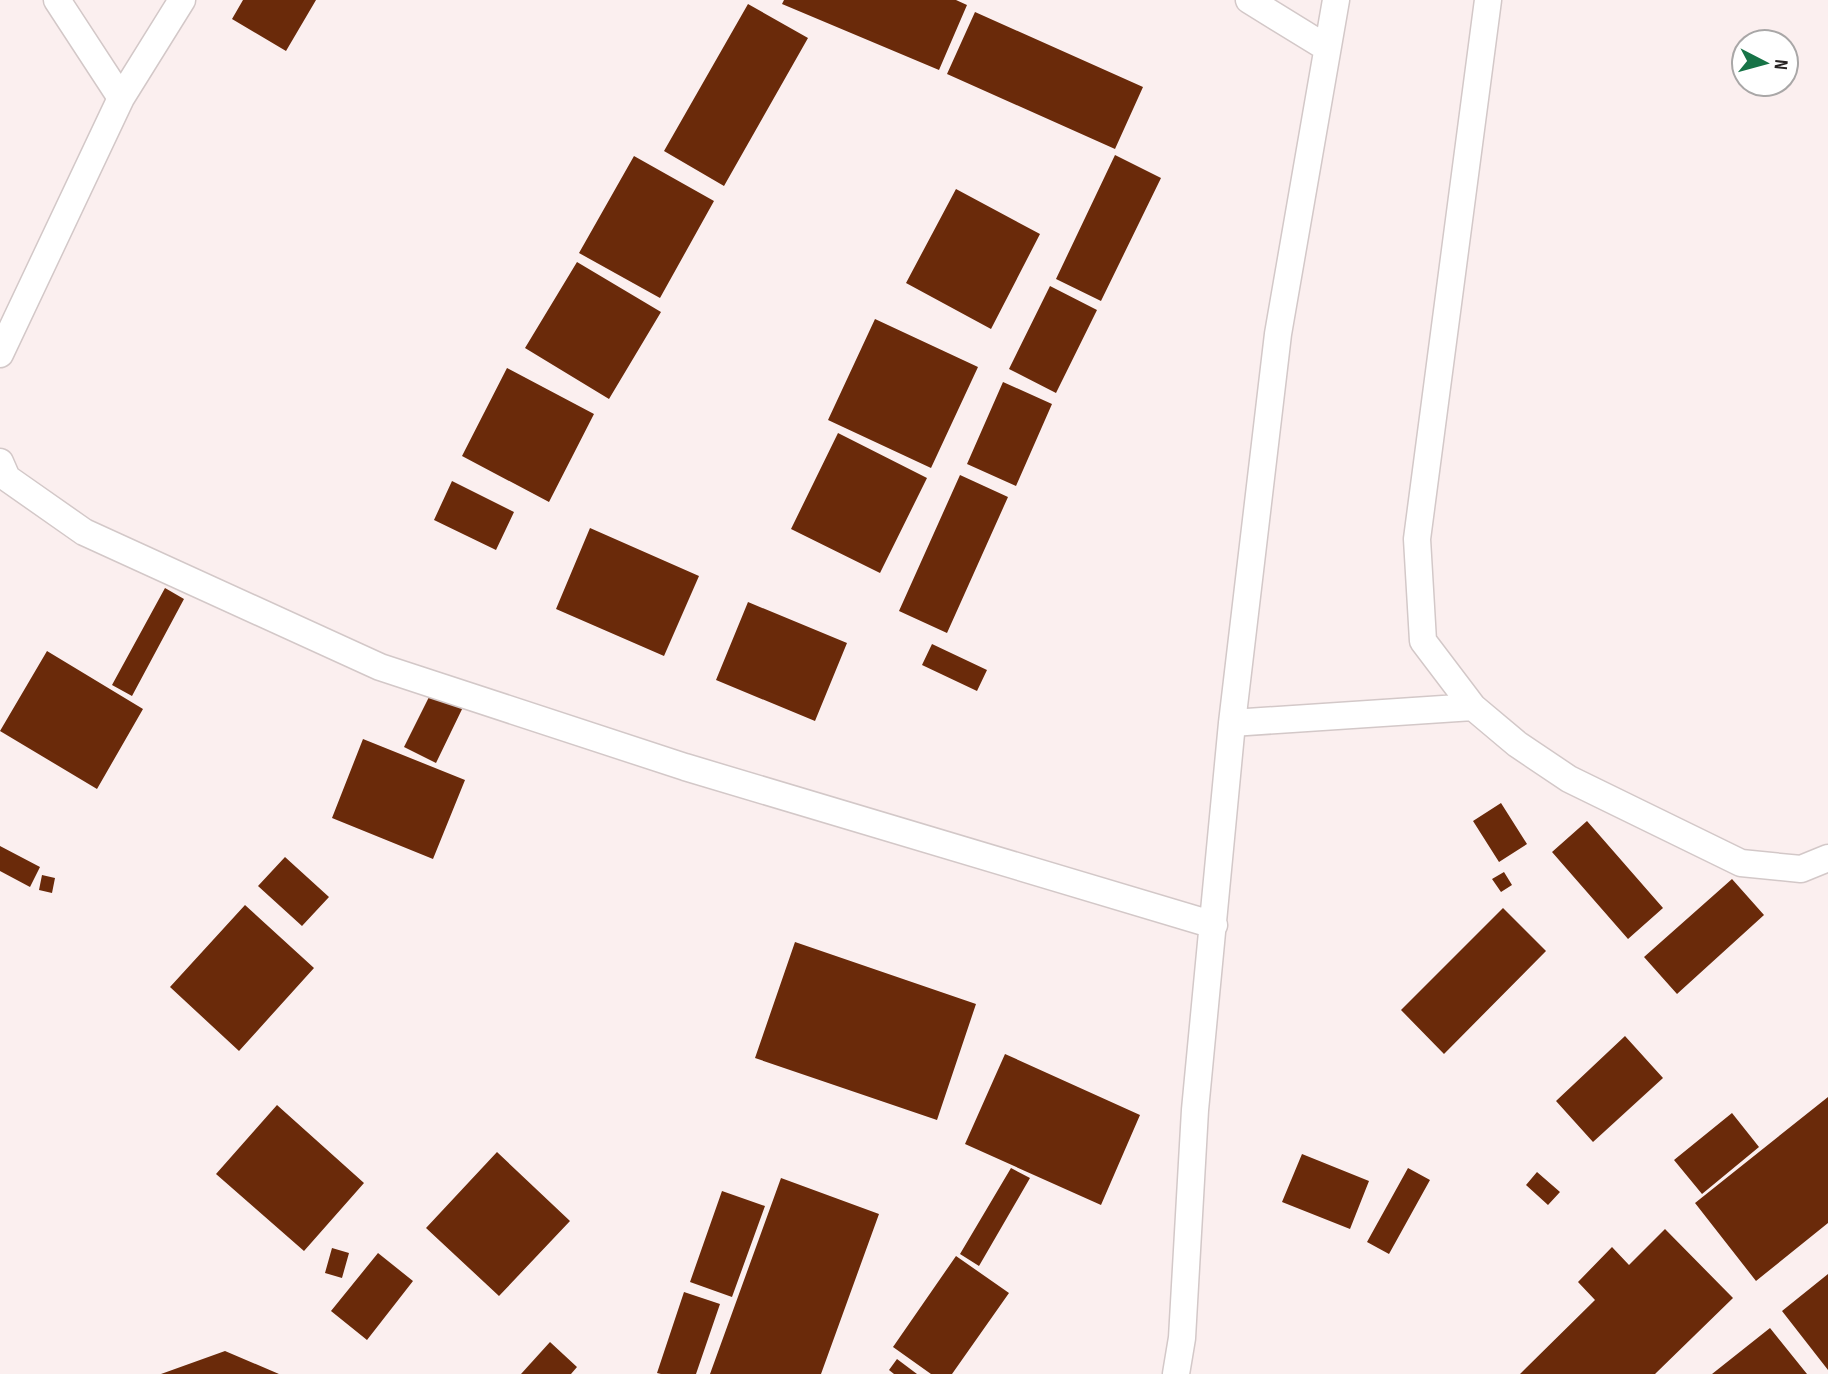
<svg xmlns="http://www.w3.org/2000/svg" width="1828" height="1374" viewBox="0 0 1828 1374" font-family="'Sofia Sans Condensed',sans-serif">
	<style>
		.building { fill: #6a2a0a }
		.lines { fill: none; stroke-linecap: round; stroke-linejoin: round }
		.street-casing { stroke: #d3c8c8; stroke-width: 29 }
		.street { stroke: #fff; stroke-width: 26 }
	</style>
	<rect width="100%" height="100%" fill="#fbefef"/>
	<!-- building -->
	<path class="building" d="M243 0H316L286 51 232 19Z
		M784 0H956L967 5 939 70 782 4Z
		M748 4 808 38 724 186 664 151Z
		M975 12 1143 87 1115 149 947 74Z
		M1115 155 1161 178 1101 301 1056 279Z
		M634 156 714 201 660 298 579 253Z
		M956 189 1040 234 991 329 906 283Z
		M577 262 661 312 609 399 525 348Z
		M1050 286 1097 310 1056 393 1009 369Z
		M875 319 978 367 931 468 828 420Z
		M507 368 594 414 549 502 462 456Z
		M1003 382 1052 404 1016 486 967 464Z
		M838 433 927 478 880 573 791 529Z
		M960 475 1008 497 947 633 899 611Z
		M452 481 514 512 496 550 434 520Z
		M590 528 699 576 664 656 556 609Z
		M165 588 184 599 132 696 112 685Z
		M748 602 847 643 815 721 716 680Z
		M932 644 987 670 977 691 922 665Z
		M47 651 143 709 97 789 0 731Z
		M434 687 465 703 436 763 404 747Z
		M363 739 465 780 433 859 332 818Z
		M1501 803 1527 844 1499 862 1473 821Z
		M1587 821 1663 908 1628 939 1552 852Z
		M0 846 40 867 30 887 0 871Z
		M285 857 329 897 302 926 258 886Z
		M1504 872 1512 885 1501 892 1492 879Z
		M42 875 55 878 52 893 39 890Z
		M1732 879 1764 915 1677 994 1644 957Z
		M245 905 314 968 239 1051 170 987Z
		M1503 908 1546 951 1444 1054 1401 1010Z
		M795 942 976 1004 937 1120 755 1058Z
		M1625 1036 1663 1078 1593 1142 1556 1101Z
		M1005 1054 1140 1115 1101 1205 965 1144Z
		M1828 1097V1223L1756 1281 1695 1203Z
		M277 1105 364 1183 304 1251 216 1174Z
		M1732 1113 1759 1147 1702 1194 1674 1160Z
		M497 1152 570 1221 499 1296 426 1228Z
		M1302 1154 1369 1181 1350 1229 1282 1202Z
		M1011 1168 1030 1178 979 1266 960 1254Z
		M1408 1168 1430 1180 1389 1254 1367 1242Z
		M1537 1172 1560 1192 1548 1205 1526 1185Z
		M781 1178 879 1214 821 1374H710Z
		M722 1191 765 1206 732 1297 690 1282Z
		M1665 1229 1733 1298 1655 1374H1520L1595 1300 1578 1282 1612 1247 1629 1265Z
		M332 1248 349 1253 342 1278 325 1273Z
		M378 1253 413 1281 367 1340 331 1311Z
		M956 1256 1009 1293 952 1374H931L893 1347Z
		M1828 1274V1370L1782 1311Z
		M684 1292 720 1304 696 1374H661L657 1373Z
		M1770 1328 1807 1374H1712Z
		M550 1342 577 1367 571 1374H521Z
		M225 1351 279 1374H161Z
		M897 1359 917 1374H894L889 1370Z"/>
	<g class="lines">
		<!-- street casing -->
		<g class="street-casing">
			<path id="street" d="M57 0 121 98
				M1249 0 1327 48
				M0 354 121 98 182 0
				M0 462 7 478 84 532 380 667 685 767 1214 925
				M1473 707 1423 641 1417 539 1488 0
				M1232 723 1473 707 1517 744 1569 779 1741 863 1801 869 1828 858
				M1176 1374 1182 1338 1195 1110 1232 723 1278 334 1336 0"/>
		</g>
		<!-- street -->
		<use href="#street" class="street"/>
	</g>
	<!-- north arrow -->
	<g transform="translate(1765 63) rotate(96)"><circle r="33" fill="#ffffff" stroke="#a9a7a7" stroke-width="2"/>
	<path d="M0-5L12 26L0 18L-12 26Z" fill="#177347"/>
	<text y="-10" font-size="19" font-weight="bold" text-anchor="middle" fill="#282424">N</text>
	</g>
</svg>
